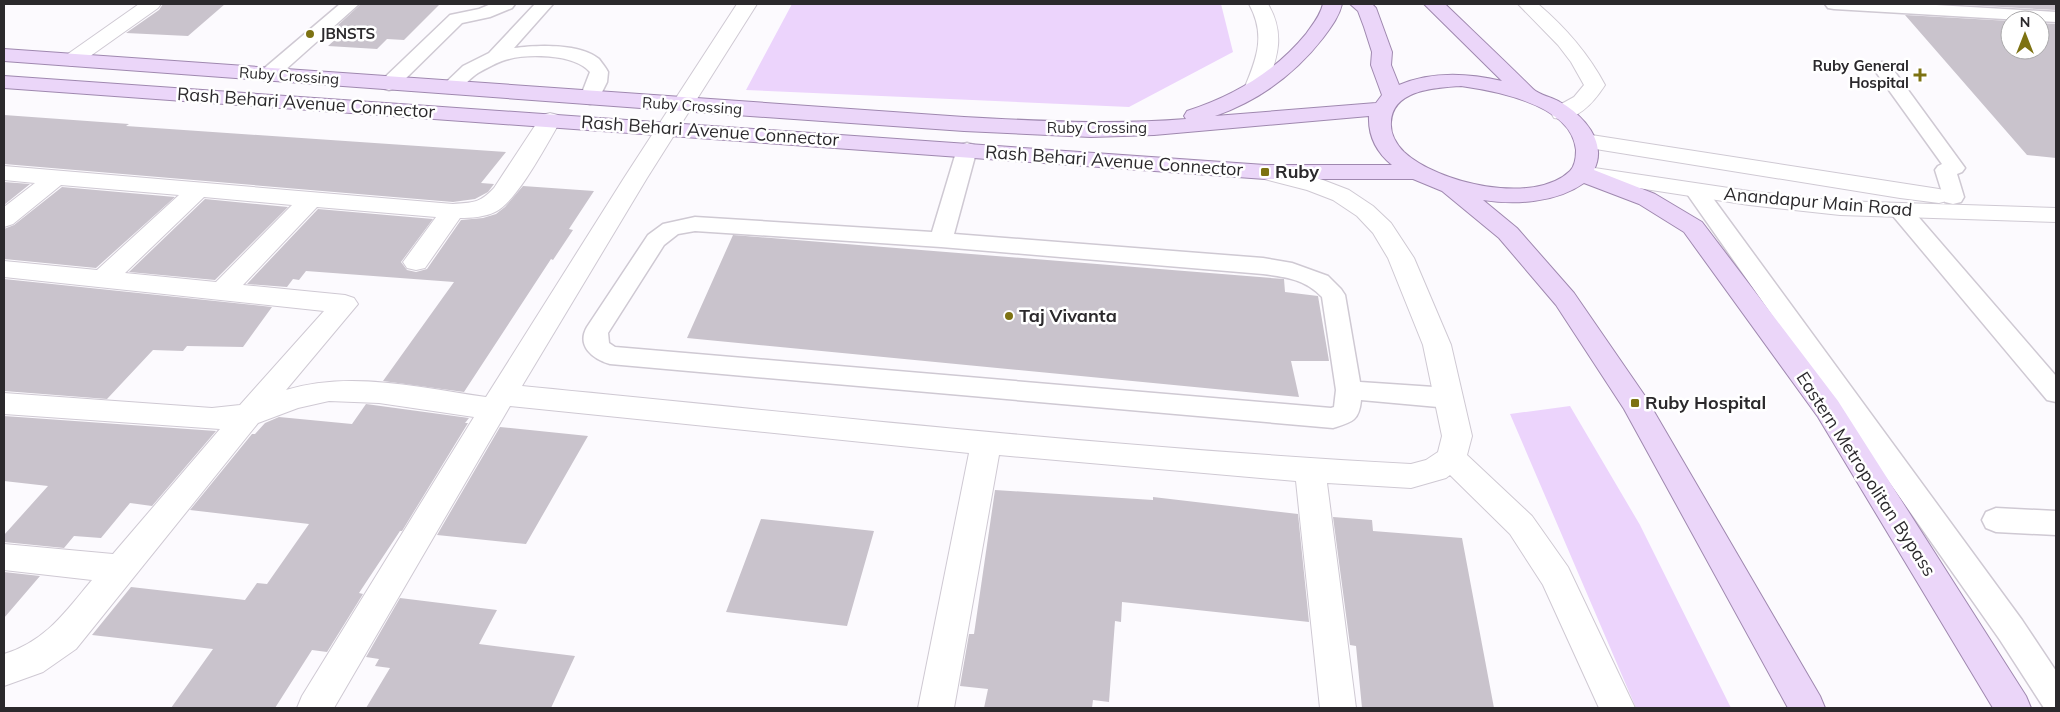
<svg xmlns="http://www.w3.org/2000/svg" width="2060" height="712" viewBox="0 0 2060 712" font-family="Mulish,sans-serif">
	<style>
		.green { fill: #ecd4fc }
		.building { fill: #c9c3cc }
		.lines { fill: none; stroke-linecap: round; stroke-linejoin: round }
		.service-casing { stroke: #cfc9d3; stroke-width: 3 }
		.minor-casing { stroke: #cfc9d3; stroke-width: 2 }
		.primary-casing { stroke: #9f88af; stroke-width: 2 }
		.service { fill: #fff; fill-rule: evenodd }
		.minor { fill: #fff; fill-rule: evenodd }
		.primary { fill: #ebd6f9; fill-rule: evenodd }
		.poi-dot { fill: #7d7212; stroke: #fff; stroke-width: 2 }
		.labels { text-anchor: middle; stroke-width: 5; stroke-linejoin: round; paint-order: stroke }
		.far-poi-label { font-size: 15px; font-weight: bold; fill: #2b292c; stroke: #fff; text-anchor: start }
		.far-street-label { font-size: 15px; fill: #2b292c; stroke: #fff }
		.street-label { font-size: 18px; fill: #2b292c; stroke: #fff }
		.poi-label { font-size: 18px; font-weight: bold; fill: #2b292c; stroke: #fff; text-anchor: start }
	</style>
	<rect width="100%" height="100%" fill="#fcfafe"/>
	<!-- green -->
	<path class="green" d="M792 4H1221L1233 52 1129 107 746 90Z
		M1570 406 1640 525 1731 708H1636L1510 414Z"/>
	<!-- building -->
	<path class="building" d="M163 4H225L188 36 126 33 159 10Z
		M361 4H440L404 40 387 39 377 49 328 46 338 37H325Z
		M1947 4H2056V10Z
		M1905 15 2010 21V50H2040V23L2056 24V158L2027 155Z
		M4 115 129 124 126 126 506 152 481 183 494 184 488 192 475 199 453 202 4 164Z
		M4 182 30 184 4 205Z
		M523 186 594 191 569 229 573 230 553 260 551 259 464 392 383 381 454 282 306 271 299 280 293 279 287 287 247 284 318 209 433 219 401 262 407 270 416 272 427 269 461 220 483 218 496 214 505 207Z
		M62 187 175 197 96 268 4 259V229L14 225Z
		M205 199 288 207 215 280 129 272Z
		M733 235 1284 279 1285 292 1318 296 1329 361H1291L1299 397 687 338Z
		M4 279 272 307 243 347 187 346 183 351 153 350 107 399 4 391Z
		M366 404 469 418 465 423H468L402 531H400L359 593 363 594 327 652 312 650 275 708H171L213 649 92 635 131 587 245 600 257 583 267 584 309 524 190 510 252 434H255L265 423 279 417 352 424Z
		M4 416 216 431 152 506 130 503 101 538 74 536 64 548 4 542V535L48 486 4 481Z
		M500 427 588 436 526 544 437 535Z
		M995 490 1153 500V497L1298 514 1309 622 1122 602 1121 622 1115 621 1109 702 1093 700 1092 708H984L988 689 960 686 969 634H974Z
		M1333 517 1372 520 1373 531 1462 538 1494 708H1362L1356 646 1350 645Z
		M761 519 874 531 847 626 726 612Z
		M4 572 40 576 4 618Z
		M400 598 497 610 479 644 575 656 551 708H366L390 668 375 666 379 659 366 657Z"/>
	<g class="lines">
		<!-- service casing -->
		<g class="service-casing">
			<path id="service" d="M340 4H359L275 79 268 81 261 79 259 75 261 71Z
				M491 4H515L512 8 490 17 462 23 396 88 389 90 382 88 379 84 382 80 450 15 479 9Z
				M535 4H553L514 48C537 45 580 43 599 59 602 63 606 68 608 72L607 82 597 102 590 104 583 102 580 98 590 72C574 53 524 53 502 61 494 64 485 69 478 73 465 81 460 96 443 92L440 88 463 66 489 53Z
				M1825 4H1919L2056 12V22L1834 9 1828 8Z
				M1882 62 1889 64 1965 168 1962 172 1957 174 1964 197 1961 202 1953 204 1945 202 1935 170 1938 166 1942 164 1873 68 1875 64Z
				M967 143 974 145 977 149 954 234 1263 258 1292 263 1328 276 1341 289 1345 295 1360 382 1449 388 1458 391 1462 398 1458 405 1449 408 1361 400C1359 421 1352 422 1333 428L610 364C593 359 576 346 587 327L648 235 663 224 695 217 932 232 957 149 960 145ZM695 231 941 247 1263 274C1286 277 1305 279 1322 297L1336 390 1334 407 1331 408 615 347 609 343 608 333 664 245 678 234Z
				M1696 185 1704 186 2022 620 2056 671V708H2044L2000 640 1685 191 1688 186Z
				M1901 204 1909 206 2056 376V402L2047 400 1893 216 1890 211 1893 206Z
				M1996 508 2056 511V535L1996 532 1986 528 1982 520 1986 512Z"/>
		</g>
		<!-- minor casing -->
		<g class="minor-casing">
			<path id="minor" d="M139 4H161L158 8 79 64 72 66 65 64 62 60 65 56Z
				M737 4H757L647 178 522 386C818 415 1115 448 1411 464L1426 460 1438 452 1442 436 1423 345 1388 258 1373 233 1357 216 1333 200 1307 190 1257 177 1253 172 1257 167 1265 165 1323 180 1349 190 1373 206 1391 223 1414 258 1451 345 1472 436 1467 455 1532 516 1568 567 1635 708H1599L1543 585 1510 534 1450 475 1446 478 1411 488 1327 483 1356 708H1320L1296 481 999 455 954 708H918L969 453 510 406 334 708H297L302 696 474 417 379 403 329 401 298 408 258 423 76 649 43 672 4 686V654C46 641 65 612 92 580L4 570V544L113 554 220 429 4 414V393L212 408 240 405 324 311 4 277V261L97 270 179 195 61 185 13 224 4 227V207L35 183 4 180V166L453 204C473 202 479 204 494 188L542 115 550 113 558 115 561 120C548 142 517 202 495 212 485 217 471 218 460 218L425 268 416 270 407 268 403 262 436 217 317 207 243 285 345 295 354 298 358 304 286 390C351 370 421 388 486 397L624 178ZM204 197 292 205 216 282 125 273Z
				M1249 4H1268C1286 35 1277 58 1266 89L1262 93 1255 95 1248 93 1244 89C1257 58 1266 35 1249 4Z
				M1518 4H1538C1566 28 1588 53 1605 85 1594 102 1577 123 1554 118L1551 113 1554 108 1574 97 1584 85 1571 62 1558 45Z
				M1585 134 1939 189 1947 191 1951 196 1947 201 1939 203 1900 198 1577 146 1574 141 1577 136Z
				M1581 166 1749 191 1840 201 2056 208V222L1840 215 1749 205 1573 178 1569 173 1573 168Z"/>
		</g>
		<!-- primary casing -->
		<g class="primary-casing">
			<path id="primary" d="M1323 4H1342C1339 17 1331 27 1323 38 1295 74 1258 101 1215 116L1376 103 1382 95 1371 65 1372 52 1364 27 1358 11 1350 4H1372L1376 8 1392 52 1391 65 1399 85C1432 71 1468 73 1502 81L1424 4H1445C1474 32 1504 60 1533 89 1539 95 1552 97 1560 102 1583 115 1608 142 1594 170L1655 194 1702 222 1838 401 2026 696 2031 708H1993L1818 417 1684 232 1639 204 1584 183C1556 203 1515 205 1483 200L1517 228 1574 293 1645 396 1820 696 1825 708H1788L1624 409 1556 305 1499 238 1442 191 1413 179H1265L4 88V76L1265 165H1392C1377 153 1368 136 1369 116L1154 135 1091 137 964 131 736 115 4 61V49L964 117C1038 121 1112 125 1186 119L1184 116 1187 111C1233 96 1275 72 1306 34 1313 24 1320 16 1323 4ZM1461 86C1496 91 1572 105 1576 150 1576 157 1575 166 1570 171 1534 206 1437 183 1404 152 1396 144 1390 133 1391 122 1393 89 1436 88 1461 86Z"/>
		</g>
		<!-- service -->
		<use href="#service" class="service"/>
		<!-- minor -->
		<use href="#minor" class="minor"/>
		<!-- primary -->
		<use href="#primary" class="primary"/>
	</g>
	<!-- markers -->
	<g class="poi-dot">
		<circle cx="310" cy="34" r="5"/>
		<path d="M1917.5 67.5h5v5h5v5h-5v5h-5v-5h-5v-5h5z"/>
		<rect x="1260" y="167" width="10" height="10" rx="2.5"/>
		<circle cx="1009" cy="316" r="5"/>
		<rect x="1630" y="398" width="10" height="10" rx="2.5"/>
	</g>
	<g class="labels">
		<!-- far-poi labels -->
		<g class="far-poi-label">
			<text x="320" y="39">JBNSTS</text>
			<text x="1909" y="71" text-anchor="end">Ruby General<tspan x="1909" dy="17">Hospital</tspan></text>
		</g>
		<!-- far-street labels -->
		<g class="far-street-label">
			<text transform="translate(289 76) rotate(4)" y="5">Ruby Crossing</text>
			<text transform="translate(692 106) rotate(4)" y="5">Ruby Crossing</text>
			<text x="1097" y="133">Ruby Crossing</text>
		</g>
		<!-- street labels -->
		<g class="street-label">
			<text transform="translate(306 103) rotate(4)" y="6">Rash Behari Avenue Connector</text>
			<text transform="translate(710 131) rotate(4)" y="6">Rash Behari Avenue Connector</text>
			<text transform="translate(1114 161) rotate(4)" y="6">Rash Behari Avenue Connector</text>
			<text transform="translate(1818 202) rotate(5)" y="6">Anandapur Main Road</text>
			<text transform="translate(1866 474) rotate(57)" y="6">Eastern Metropolitan Bypass</text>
		</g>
		<!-- poi labels -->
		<g class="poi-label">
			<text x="1275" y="178">Ruby</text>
			<text x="1019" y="322">Taj Vivanta</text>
			<text x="1645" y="409">Ruby Hospital</text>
		</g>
	</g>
	<!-- border -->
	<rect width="2060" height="712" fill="none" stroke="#2b292c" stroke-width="10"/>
	<!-- north arrow -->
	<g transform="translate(2025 35)"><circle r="24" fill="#ffffff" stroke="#aaa9ab"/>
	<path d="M0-4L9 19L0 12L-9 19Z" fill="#7d7212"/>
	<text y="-8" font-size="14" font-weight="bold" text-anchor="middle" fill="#2b292c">N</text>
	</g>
</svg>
